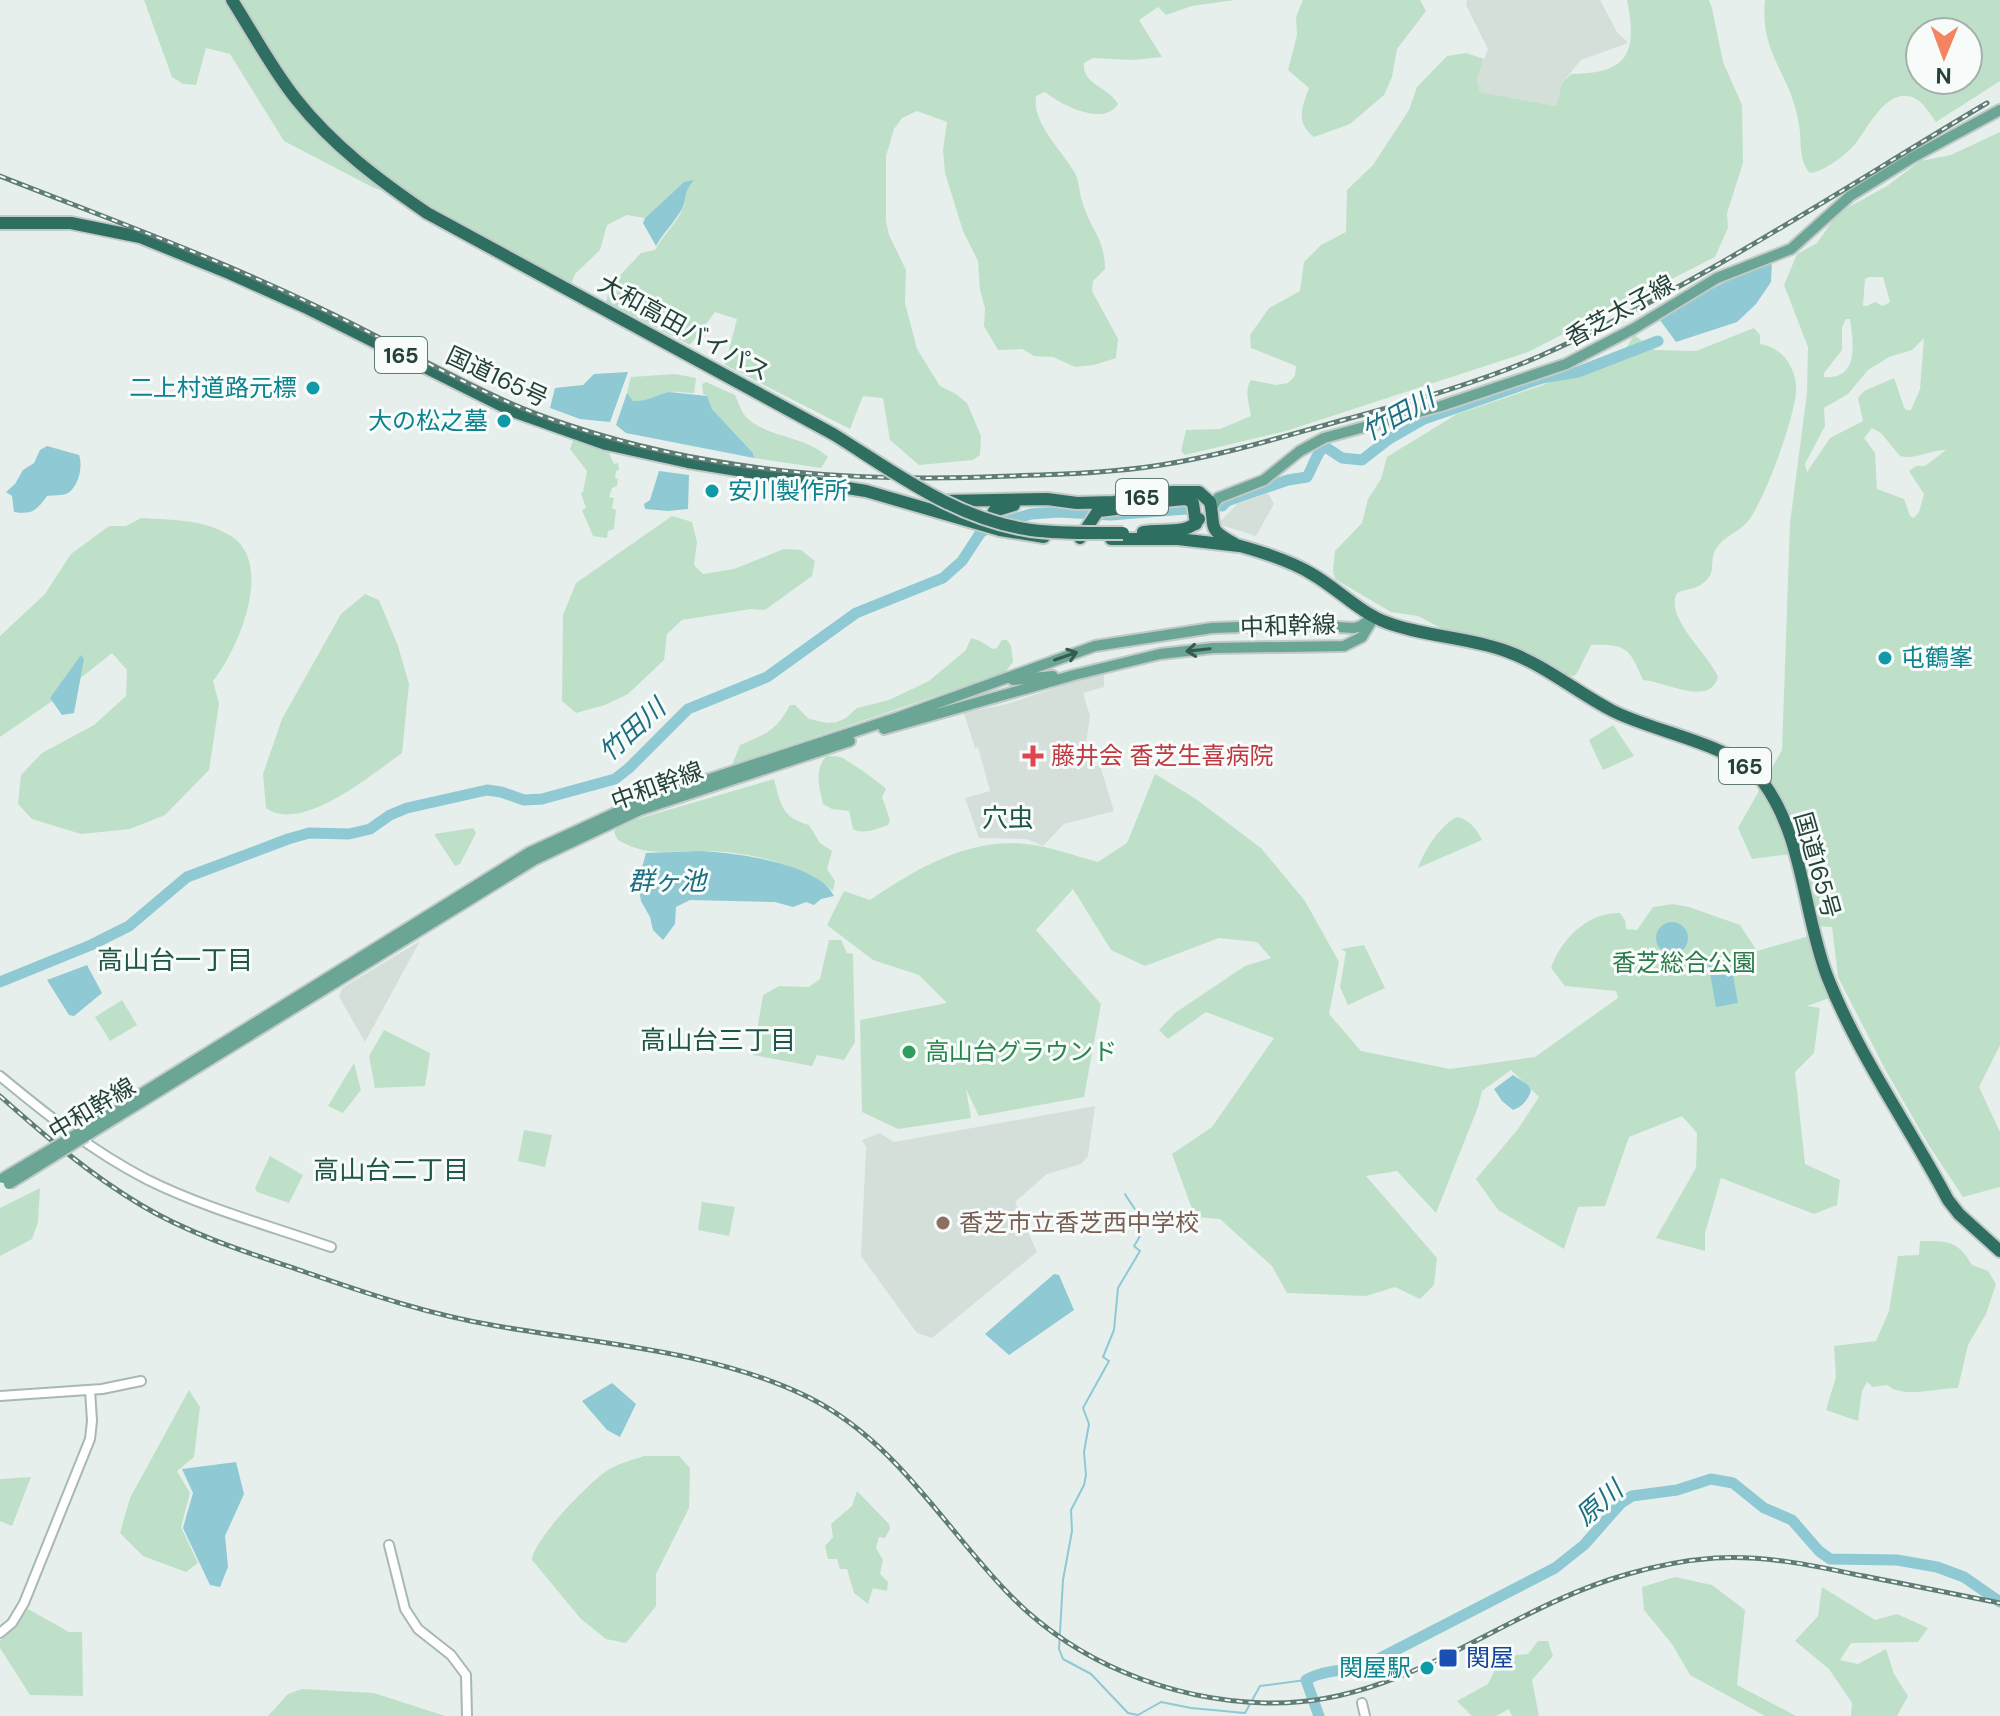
<svg xmlns="http://www.w3.org/2000/svg" width="2000" height="1716" viewBox="0 0 2000 1716" font-family="'DM Sans','Noto Sans JP',sans-serif">
	<style>
		.built { fill: #d4dfda }
		.green { fill: #bfe0c8; fill-rule: evenodd }
		.water { fill: #8ec9d4 }
		.lines { fill: none; stroke-linecap: round; stroke-linejoin: round }
		.stream { stroke: #8ec9d4; stroke-width: 2 }
		.river { stroke: #8ec9d4; stroke-width: 11 }
		.minor-casing { stroke: #a8b8b2; stroke-width: 12 }
		.major-casing { stroke: #c2cac8; stroke-width: 14 }
		.highway-casing { stroke: #c2cac8; stroke-width: 16 }
		.minor { stroke: #fff; stroke-width: 8 }
		.major { stroke: #6aa596; stroke-width: 10 }
		.highway { stroke: #2f6f62; stroke-width: 12 }
		.rail-casing { stroke: #5f7d75; stroke-width: 5 }
		.rail { stroke: #f7fbf9; stroke-width: 2; stroke-dasharray: 6; stroke-linecap: butt }
		.major-bridge-casing { stroke: #c2cac8; stroke-width: 14; stroke-linecap: butt }
		.highway-bridge-casing { stroke: #c2cac8; stroke-width: 16; stroke-linecap: butt }
		.major-bridge { stroke: #6aa596; stroke-width: 10 }
		.highway-bridge { stroke: #2f6f62; stroke-width: 12 }
		.oneway { stroke: #365b51 }
		.culture-dot { fill: #0f9aa8; stroke: #f7fbf9; stroke-width: 3 }
		.health-dot { fill: #e0444e; stroke: #f7fbf9; stroke-width: 3 }
		.leisure-dot { fill: #2e9e5b; stroke: #f7fbf9; stroke-width: 3 }
		.education-dot { fill: #8d6e63; stroke: #f7fbf9; stroke-width: 3 }
		.transit-dot { fill: #1a4fb4; stroke: #f7fbf9; stroke-width: 3 }
		.labels { text-anchor: middle; stroke-width: 6; stroke-linejoin: round; paint-order: stroke }
		.shield { fill: #f7fbf9; stroke: #637a73; stroke-width: 2 }
		.shield-label { font-size: 22px; font-weight: bold; fill: #24423a }
		.street-label { font-size: 24px; fill: #24423a; stroke: #f7fbf9 }
		.culture-label { font-size: 24px; fill: #0d838f; stroke: #f7fbf9; text-anchor: end }
		.health-label { font-size: 24px; fill: #be3a42; stroke: #f7fbf9; text-anchor: start }
		.park-label { font-size: 24px; fill: #2d7a4b; stroke: #f7fbf9 }
		.leisure-label { font-size: 24px; fill: #27864d; stroke: #f7fbf9; text-anchor: start }
		.education-label { font-size: 24px; fill: #785e54; stroke: #f7fbf9; text-anchor: start }
		.transit-label { font-size: 24px; fill: #164399; stroke: #f7fbf9; text-anchor: start }
		.water-label { font-size: 26px; font-style: italic; fill: #1c6f80; stroke: #f7fbf9 }
		.neighbourhood-label { font-size: 26px; fill: #1f5548; stroke: #f7fbf9 }
	</style>
	<rect width="100%" height="100%" fill="#e6efeb"/>
	<!-- built -->
	<path class="built" d="M1467 0H1600L1617 32 1628 43 1581 60 1562 83 1556 106 1480 92 1477 78 1488 49 1466 5Z
		M1268 493 1274 504 1256 536 1218 524 1237 504Z
		M1097 674H1104V687L1083 693 1090 716 1086 744 1082 746 1089 767 1100 765 1114 811 1064 824 1043 846 1027 839 979 838 965 798 990 791 978 747 975 748 964 713 1007 704Z
		M420 941 365 1042 339 997 342 988Z
		M1095 1106 1088 1156 1081 1164 1047 1174 1015 1202 1037 1252 932 1338 917 1333 861 1256 866 1147 862 1140 880 1133 894 1142Z"/>
	<!-- green -->
	<path class="green" d="M144 0H1235L1192 6 1166 15 1158 7 1139 20 1162 57 1133 60 1093 58 1084 63C1082 85 1109 87 1118 104 1104 127 1061 105 1045 92L1036 96C1032 124 1062 150 1075 173 1080 183 1079 194 1083 204 1091 230 1105 239 1105 269L1093 281 1092 291 1118 339 1116 358 1094 365 1075 367 1053 357 1034 356 1022 349 998 350 984 326 985 308 980 290 978 261 963 231 945 173 943 150 947 122 917 111 902 118 894 129 886 156V221L889 235 906 270 905 303 917 349 940 386 956 394 967 403 981 436 980 455 973 460 919 465 890 440 883 398 863 396 850 429 725 365 737 319 715 312 690 345 606 302 610 286 641 253 655 250C663 234 678 223 684 205 687 195 685 191 693 181L684 182 645 218 627 215 607 225 600 250 575 274 571 284 419 202 374 188 284 141 230 54 206 48 196 85 183 84 172 77Z
		M1303 0H1420L1426 11 1397 49 1392 77 1384 95 1350 124 1314 137C1295 122 1302 108 1309 88L1288 70 1297 35 1296 17Z
		M1627 0H1709L1712 8 1723 62 1742 105 1743 163 1727 213 1728 228 1715 257 1528 352 1286 431 1185 455 1181 451 1186 430 1220 429 1251 416C1249 404 1244 390 1251 380L1276 385 1288 383 1295 376 1296 366 1251 348 1250 335 1269 308 1300 291 1304 262 1321 245 1346 232 1347 190 1373 165 1409 110 1417 87 1447 56 1466 53 1484 59 1477 78 1480 92 1556 106 1562 83 1571 74C1628 74 1638 53 1627 0Z
		M1765 0H2000V81L1936 122C1930 114 1924 103 1916 99 1889 84 1869 126 1856 143 1847 154 1824 172 1810 173 1798 160 1802 141 1799 125 1792 75 1759 54 1765 0ZM1920 32H1968V80H1920Z
		M2000 132V1045L1979 1087 2000 1132V1187L1963 1197 1928 1144 1885 1069 1838 977 1832 927 1816 926 1806 852 1752 859 1738 828 1782 750 1790 523 1807 393 1808 347 1784 285 1797 254 1817 243 1838 213 1887 186 1920 161 1951 155ZM1869 277H1883L1890 302 1883 306 1875 302 1867 306H1863L1865 279ZM1846 319H1850C1853 341 1860 380 1824 377V373L1842 350V327ZM1924 338 1920 389 1911 410H1906L1904 407 1894 378 1864 391 1858 398 1863 421 1830 438 1807 472 1805 464 1825 426 1824 408 1848 394 1868 370 1889 357 1912 350ZM1872 428 1881 433 1900 456C1916 460 1929 450 1946 450L1925 466H1916L1909 471 1924 494 1919 512 1914 518 1910 516 1904 499 1877 489 1875 453 1864 438Z
		M1754 328 1760 335V344C1783 347 1798 370 1796 393 1793 422 1766 496 1749 520 1739 533 1720 537 1714 553 1711 561 1714 570 1709 577 1701 589 1689 588 1677 593 1664 618 1709 654 1718 677 1710 707 1666 682 1643 680 1630 649 1626 643 1591 645L1577 673 1574 676 1564 675 1450 633 1418 616 1391 612 1335 579 1333 570 1335 551 1362 523 1368 499 1381 479 1387 457 1457 414 1540 386 1624 352 1634 335 1655 350 1696 351Z
		M675 374 696 378 694 393C686 393 674 390 666 393 652 397 653 402 633 401L627 393 631 377Z
		M706 382 735 395C738 401 740 408 743 413 759 437 806 435 828 457L821 468 754 458 753 453 712 409 707 396 703 394 702 384Z
		M574 438 609 453 614 464 618 463 619 470 616 471 615 478 618 479 617 486 612 488 609 497 614 498 612 508 616 510 614 529 608 531 607 538 593 536 582 510 586 508 581 493 583 492 587 471 570 449Z
		M672 516 692 522 697 542 694 565 703 574 734 569 784 549 801 550 815 561 812 576 765 610 751 609 682 620 667 634 664 660 628 694 605 705 576 713 562 701 563 615 576 583Z
		M141 518C172 520 204 519 231 536 275 564 238 650 213 681L219 704 209 770 165 815 130 829 81 834 32 819 18 804 21 775 42 753 94 725 126 696 127 670 112 653 48 704 0 737V636L45 594 71 554 109 526H126Z
		M365 594 379 600 398 646 409 684 402 753C372 774 302 834 266 808L263 774 282 719 341 614Z
		M971 638 980 641 993 649 997 648 1002 640H1007L1011 646 1013 662 1006 671 998 675 732 765 740 745C766 734 776 731 790 705H795L809 719 827 723 837 722 846 718 857 708 889 700 929 681 966 650Z
		M1613 725 1634 756 1603 770 1589 740Z
		M826 756C831 756 836 756 840 757 847 759 883 785 886 789L882 797 890 820 888 825C877 829 863 835 853 829L849 811 832 809 823 804C819 786 814 771 826 756Z
		M1155 774 1196 799 1261 848 1305 901 1339 962 1329 1014 1361 1051 1450 1069 1535 1057 1618 998 1616 991 1565 986 1551 968C1561 939 1588 912 1620 913L1625 920 1626 929 1637 930 1653 907 1673 904 1689 907 1740 925 1757 951 1809 936 1832 997 1807 1006 1820 1008 1814 1053 1795 1072 1805 1164 1840 1180 1837 1205 1814 1214 1721 1178 1705 1233V1251L1656 1238 1696 1168 1697 1133 1682 1116 1629 1137 1605 1206 1578 1207 1564 1249 1498 1210 1476 1179 1518 1129 1539 1097 1511 1070 1482 1091 1478 1107 1436 1213 1397 1171 1366 1176 1437 1258 1434 1285 1420 1299 1395 1287 1366 1296 1287 1293 1272 1266 1220 1219 1195 1217 1172 1154 1212 1127 1274 1038 1206 1012 1168 1039 1159 1030 1175 1013 1245 966 1271 958 1257 942 1219 938 1145 966 1111 950 1073 889 1036 930 1101 1004 1084 1097 979 1116 966 1089 971 1118 898 1129 862 1112 860 1020 947 1003 919 975 873 960 827 925 844 891 870 900C916 869 967 838 1025 844 1049 846 1075 856 1098 862L1127 843Z
		M774 779C781 805 781 817 809 825L820 843 832 851 827 869 835 881 833 891C799 863 746 851 703 851 669 850 649 858 618 840L614 832 620 824Z
		M1457 817C1470 820 1476 828 1482 840L1418 868C1424 851 1440 825 1457 817Z
		M473 828 476 833 460 864 455 866 434 834Z
		M829 940H841L847 953 853 954 855 1042 844 1060 817 1055 812 1066 753 1055 763 995 779 986 809 987 820 979Z
		M1364 945 1385 988 1348 1005 1340 987 1346 952 1341 949Z
		M122 1000 137 1025 110 1041 95 1017Z
		M384 1030 430 1053 425 1086 375 1088 369 1056Z
		M354 1063 361 1090 343 1113 328 1106Z
		M524 1130 552 1135 545 1167 518 1161Z
		M270 1156 303 1175 289 1203 257 1192 255 1188Z
		M40 1188 38 1222 32 1239 0 1256V1208Z
		M702 1202 735 1207 729 1236 698 1230Z
		M1920 1241C1947 1241 1958 1240 1972 1265L1988 1271 1996 1284 1986 1314 1968 1345 1958 1388C1936 1388 1903 1399 1887 1385L1873 1387 1867 1382 1862 1391 1858 1421 1826 1410 1836 1377 1834 1346 1876 1341 1889 1311 1898 1256 1919 1255Z
		M189 1390 200 1407 194 1457 177 1471 190 1493 181 1527 198 1563 186 1572 143 1556 120 1533 130 1498Z
		M644 1456H679L690 1468 689 1508 656 1574V1606L626 1643 606 1639 581 1619 532 1560C533 1540 590 1481 608 1470 619 1463 633 1460 644 1456Z
		M31 1477 12 1526 0 1521V1479Z
		M857 1491 889 1524 890 1529 885 1538 879 1537 876 1548 883 1560 880 1574 888 1582 887 1591 873 1588 868 1604 854 1593 847 1569H840L837 1559H828L825 1546 833 1537 831 1524 852 1506Z
		M1675 1577 1712 1585 1745 1610 1737 1685 1796 1716H1765L1690 1675 1672 1644 1644 1610 1642 1587Z
		M1822 1587 1875 1620 1897 1614 1928 1628 1918 1642 1851 1643 1840 1660 1858 1664 1886 1649 1894 1674 1908 1696 1897 1716H1851L1852 1703 1829 1669 1795 1641 1818 1616Z
		M28 1609 69 1632H82L83 1696 30 1695 0 1648V1641Z
		M1538 1641H1548L1553 1656 1532 1680 1539 1716H1512L1509 1709 1496 1716H1472L1457 1701 1488 1684 1502 1656 1528 1654Z
		M302 1689 374 1693 445 1716H268L288 1694Z"/>
	<!-- water -->
	<path class="water" d="M694 180C683 193 688 196 682 209 674 223 663 233 656 246L643 223 645 218 684 182Z
		M1772 261 1771 282 1756 304 1737 322 1676 342 1660 320C1696 295 1732 278 1772 261Z
		M628 372 610 422 580 419 550 408 555 388 583 385 594 374Z
		M669 392 707 396 712 409 753 453 754 458 626 433 616 425 627 393 633 401C648 402 656 395 669 392Z
		M47 446 79 455C83 466 79 486 68 493 63 496 53 495 47 496 37 510 32 515 14 512L12 496 6 492 15 484 23 470 34 463 40 450Z
		M659 471 689 475 688 509 668 511 645 509 644 504 650 500Z
		M81 655 84 659 74 713 62 715 50 698Z
		M699 851C732 852 819 863 834 896L821 899 814 905 806 902 793 907 775 902 690 900 676 907 675 924 663 940 653 930 650 917 641 901 638 883 646 853Z
		M1656 938a16 16 0 1 1 32 0a16 16 0 1 1-32 0Z
		M1730 959 1738 1003 1716 1007 1708 962Z
		M87 965 102 993 74 1016 69 1015 47 980Z
		M1513 1075 1528 1085 1531 1090C1530 1098 1521 1108 1513 1110L1502 1101 1494 1089Z
		M1054 1274 1059 1275 1074 1310 1009 1355 985 1334Z
		M612 1383 636 1404 620 1437 607 1430 582 1401Z
		M236 1462 244 1494 225 1536 228 1567 220 1587 210 1585 183 1528 193 1493 182 1469Z"/>
	<g class="lines">
		<!-- stream -->
		<path class="stream" d="M1125 1194C1138 1216 1151 1222 1134 1246L1140 1251 1118 1288 1114 1330 1103 1357 1109 1361 1083 1408 1089 1424 1084 1452 1086 1475 1084 1485 1071 1510 1072 1531 1063 1580 1059 1649 1063 1659 1091 1674 1128 1713 1138 1715 1161 1702 1191 1708 1245 1713 1260 1686 1306 1680"/>
		<!-- river -->
		<path class="river" d="M1222 506 1227 501 1288 480 1307 477C1313 467 1316 454 1324 446L1342 458 1362 460 1389 439 1424 419 1542 378 1578 372 1658 341
			M0 982 91 945 129 926 187 877 288 839 309 833 349 834 370 829 390 815 407 808 487 790 501 792 524 800 542 799 615 779 629 768 688 709 767 677 856 613 943 578 962 561 981 532 998 524 1031 514 1059 512 1110 515 1186 509
			M1319 1716 1306 1680C1321 1671 1342 1670 1359 1669L1555 1568 1584 1545 1621 1503 1632 1496 1677 1490 1711 1479 1733 1483 1764 1508 1792 1520 1819 1551 1830 1559 1897 1560 1937 1567 1964 1577 2000 1602"/>
		<!-- minor casing -->
		<g class="minor-casing">
			<path id="minor" d="M0 1076C46 1114 92 1151 146 1179 204 1208 270 1226 331 1247
				M0 1396 102 1389 141 1381
				M389 1545 405 1609 418 1629 451 1655 466 1675 467 1716
				M0 1633 12 1623 24 1603 90 1439 92 1421 90 1390
				M1362 1703 1365 1716"/>
		</g>
		<!-- major casing -->
		<g class="major-casing">
			<path id="major" d="M1211 509 1218 498 1264 480 1300 451 1324 438 1441 406 1566 364 1633 329 1717 278 1791 249 1850 196 1915 156 2000 110
				M1013 680 1053 676
				M884 729 1074 675 1160 654 1213 648 1344 646 1362 637 1371 622
				M80 1132 530 852 639 802 899 717 1095 646 1212 628 1300 625 1354 628 1361 626 1374 616
				M86 1136 534 860 640 810 850 741"/>
		</g>
		<!-- highway casing -->
		<g class="highway-casing">
			<path id="highway" d="M232 0C253 33 272 69 296 99 333 146 379 180 427 213L833 434
				M0 223H71L140 237 229 273 305 307 513 411 606 444 688 462 866 491 1000 530 1044 537
				M944 501 1047 499 1077 503 1114 502 1172 492H1199L1210 502C1216 529 1206 528 1235 544
				M997 528 991 520 994 511 1014 505
				M1143 532C1161 528 1188 536 1199 519
				M1080 538 1098 511C1128 509 1157 500 1187 499L1193 503 1196 524
				M1111 539H1178L1239 546
				M1233 544C1259 551 1289 560 1312 574 1338 589 1360 613 1388 623 1426 637 1468 637 1506 651 1545 665 1575 691 1611 710 1654 733 1734 743 1763 782 1804 838 1803 913 1827 976 1858 1055 1909 1126 1948 1200L1959 1214 2000 1251"/>
		</g>
		<!-- minor -->
		<use href="#minor" class="minor"/>
		<!-- major -->
		<use href="#major" class="major"/>
		<!-- highway -->
		<use href="#highway" class="highway"/>
		<!-- rail casing -->
		<g class="rail-casing">
			<path id="rail" d="M0 176C109 219 220 259 326 311 406 349 483 398 568 425 713 473 859 483 1011 476 1061 474 1111 473 1161 465 1224 455 1285 436 1347 419 1412 401 1478 383 1540 356 1697 286 1840 190 1987 103
				M0 1096C44 1135 89 1174 141 1205 191 1235 249 1253 305 1272 368 1294 431 1315 497 1326 600 1344 716 1351 810 1398 895 1441 942 1524 1006 1591 1073 1662 1169 1700 1265 1703 1404 1707 1502 1609 1628 1574 1656 1566 1686 1560 1715 1558 1764 1555 1811 1565 1858 1575 1906 1584 1953 1594 2000 1603"/>
		</g>
		<!-- rail -->
		<use href="#rail" class="rail"/>
		<!-- major-bridge casing -->
		<g class="major-bridge-casing">
			<path id="major-bridge" d="M3 1178 80 1132
				M9 1184 86 1136"/>
		</g>
		<!-- highway-bridge casing -->
		<g class="highway-bridge-casing">
			<path id="highway-bridge" d="M833 434C896 473 955 519 1031 530 1061 534 1092 533 1123 533"/>
		</g>
		<!-- major-bridge -->
		<use href="#major-bridge" class="major-bridge"/>
		<!-- highway-bridge -->
		<use href="#highway-bridge" class="highway-bridge"/>
	</g>
	<!-- one-way arrows -->
	<defs><path id="oneway-shaft" d="M-6 0H5M1.5-3L5.5 0L1.5 3" fill="none" stroke-width="1.6" stroke-linecap="round" stroke-linejoin="round" transform="scale(2)"/></defs>
	<g class="oneway">
		<use href="#oneway-shaft" transform="translate(1198 650) rotate(174)"/>
		<use href="#oneway-shaft" transform="translate(1066 656) rotate(-19)"/>
	</g>
	<!-- markers -->
	<g class="culture-dot">
		<circle cx="313" cy="388" r="8"/>
		<circle cx="504" cy="421" r="8"/>
		<circle cx="712" cy="491" r="8"/>
		<circle cx="1885" cy="658" r="8"/>
		<circle cx="1427" cy="1668" r="8"/>
	</g>
	<path class="health-dot" d="M1029 744h8v8h8v8h-8v8h-8v-8h-8v-8h8z"/>
	<circle class="leisure-dot" cx="909" cy="1052" r="8"/>
	<circle class="education-dot" cx="943" cy="1223" r="8"/>
	<rect class="transit-dot" x="1438" y="1648" width="20" height="20" rx="4"/>
	<g class="labels">
		<!-- shield labels -->
		<g class="shield">
			<rect x="375" y="337" width="52" height="36" rx="6"/>
			<rect x="1116" y="479" width="52" height="36" rx="6"/>
			<rect x="1719" y="748" width="52" height="36" rx="6"/>
		</g>
		<g class="shield-label">
			<text x="401" y="363">165</text>
			<text x="1142" y="505">165</text>
			<text x="1745" y="774">165</text>
		</g>
		<!-- street labels -->
		<g class="street-label">
			<text transform="translate(1620 311) rotate(-29)" y="8">香芝太子線</text>
			<text transform="translate(684 328) rotate(29)" y="8">大和高田バイパス</text>
			<text transform="translate(497 377) rotate(25)" y="8">国道165号</text>
			<text transform="translate(1288 626) rotate(-2)" y="8">中和幹線</text>
			<text transform="translate(657 786) rotate(-20)" y="8">中和幹線</text>
			<text transform="translate(1817 865) rotate(74)" y="8">国道165号</text>
			<text transform="translate(92 1109) rotate(-31)" y="8">中和幹線</text>
		</g>
		<!-- culture labels -->
		<g class="culture-label">
			<text x="297" y="396">二上村道路元標</text>
			<text x="488" y="429">大の松之墓</text>
			<text x="728" y="499" text-anchor="start">安川製作所</text>
			<text x="1901" y="666" text-anchor="start">屯鶴峯</text>
			<text x="1411" y="1676">関屋駅</text>
		</g>
		<!-- health labels -->
		<g class="health-label">
			<text x="1051" y="764">藤井会 香芝生喜病院</text>
		</g>
		<!-- park labels -->
		<g class="park-label">
			<text x="1684" y="971">香芝総合公園</text>
		</g>
		<!-- leisure labels -->
		<g class="leisure-label">
			<text x="925" y="1060">高山台グラウンド</text>
		</g>
		<!-- education labels -->
		<g class="education-label">
			<text x="959" y="1231">香芝市立香芝西中学校</text>
		</g>
		<!-- transit labels -->
		<g class="transit-label">
			<text x="1466" y="1666">関屋</text>
		</g>
		<!-- water labels -->
		<g class="water-label">
			<text transform="translate(1398 415) rotate(-29)" y="9">竹田川</text>
			<text transform="translate(632 730) rotate(-42)" y="9">竹田川</text>
			<text x="667" y="890">群ヶ池</text>
			<text transform="translate(1599 1503) rotate(-41)" y="9">原川</text>
		</g>
		<!-- neighbourhood labels -->
		<g class="neighbourhood-label">
			<text x="1008" y="827">穴虫</text>
			<text x="175" y="969">高山台一丁目</text>
			<text x="718" y="1049">高山台三丁目</text>
			<text x="391" y="1179">高山台二丁目</text>
		</g>
	</g>
	<!-- north arrow -->
	<g transform="translate(1944 56) rotate(181)"><circle r="38" fill="#f7fbf9" stroke="#a3b1ad" stroke-width="2"/>
	<path d="M0-6L14 30L0 20L-14 30Z" fill="#f4845f"/>
	<text y="-12" font-size="22" font-weight="bold" text-anchor="middle" fill="#24423a">N</text>
	</g>
</svg>
